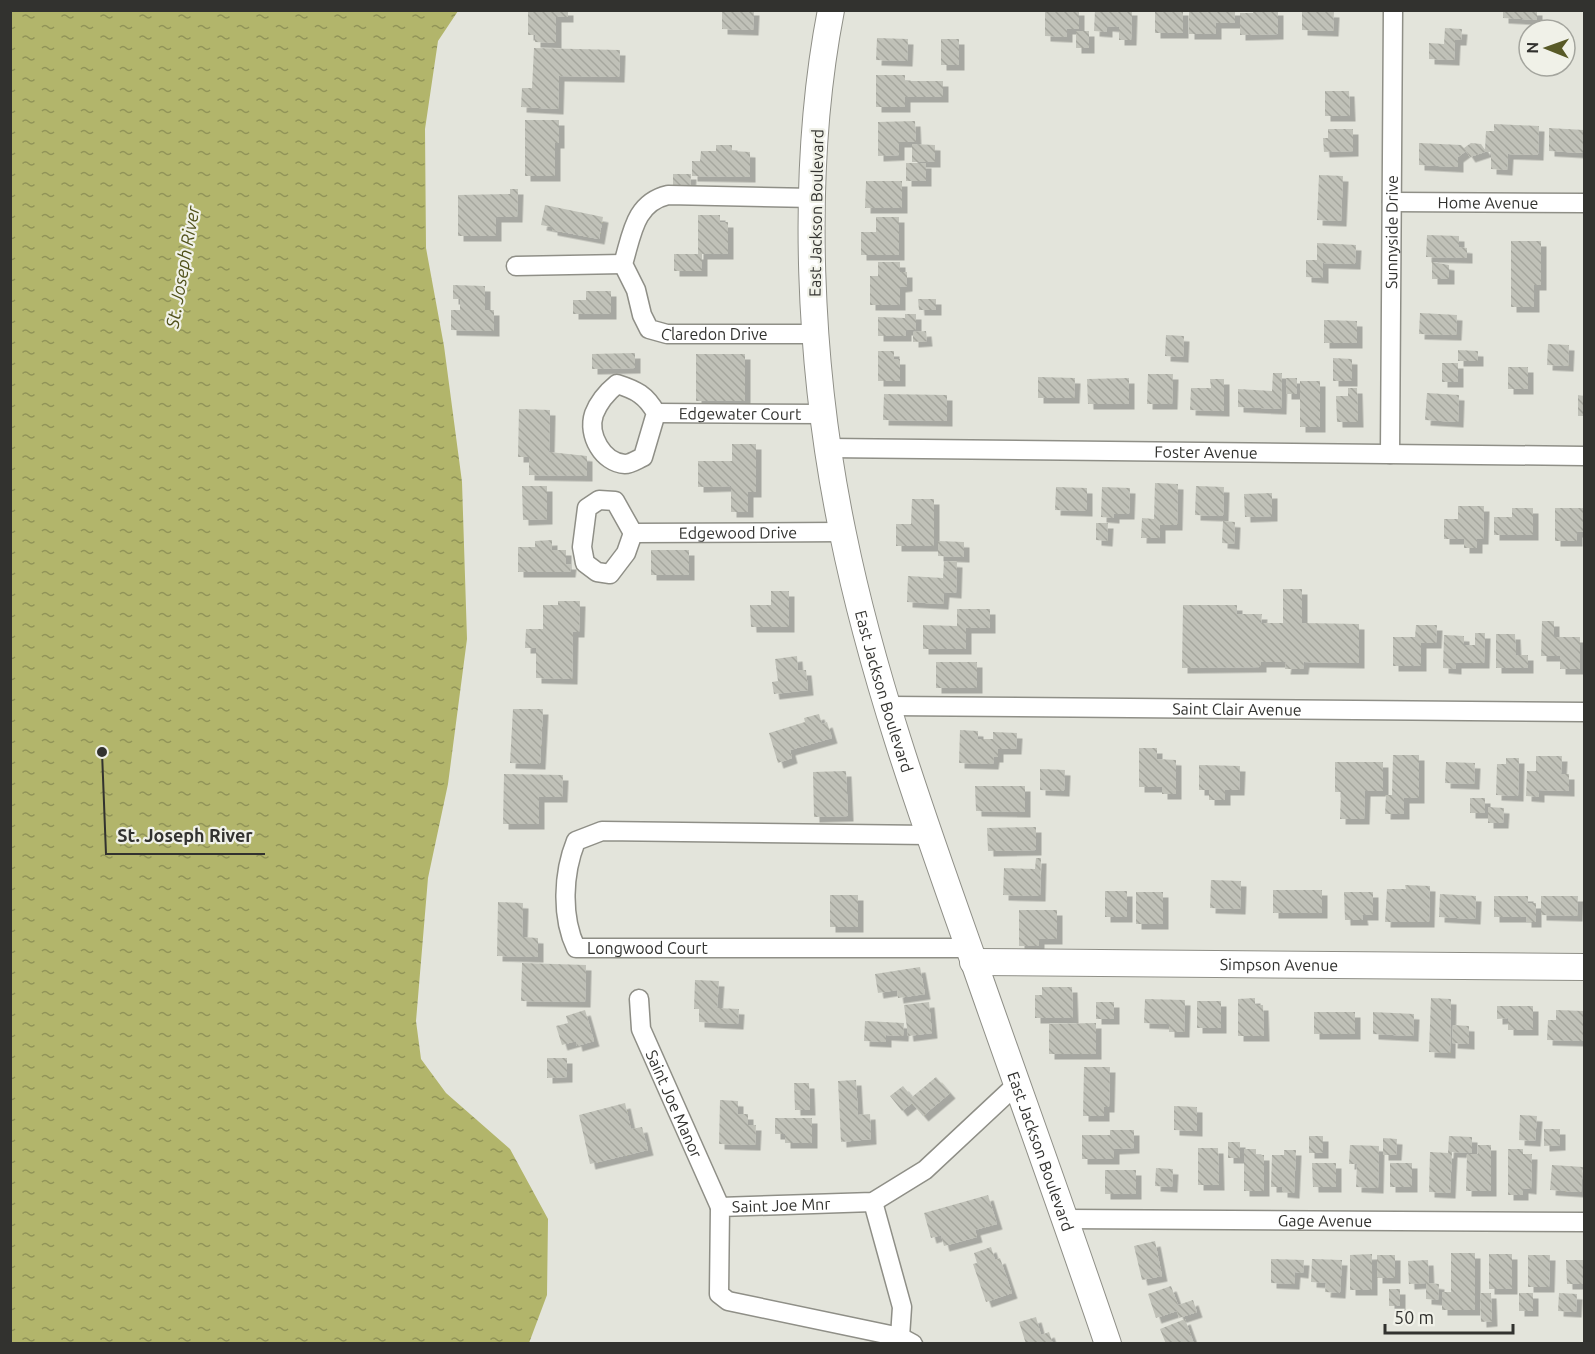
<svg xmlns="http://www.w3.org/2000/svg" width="1595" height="1354" viewBox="0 0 1595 1354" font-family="Ubuntu,sans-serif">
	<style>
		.water { fill: url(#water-ripples) }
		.building { fill: url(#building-back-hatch); filter: url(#shadow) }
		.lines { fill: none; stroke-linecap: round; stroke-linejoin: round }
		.street-casing { stroke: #8f8f87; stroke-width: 21 }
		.secondary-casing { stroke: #8f8f87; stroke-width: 28 }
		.street { stroke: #fff; stroke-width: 18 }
		.secondary { stroke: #fff; stroke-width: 26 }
		.labels { text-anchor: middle; stroke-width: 4.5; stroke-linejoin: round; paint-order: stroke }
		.street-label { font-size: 16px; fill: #32322f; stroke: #f0f1e8 }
		.water-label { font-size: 18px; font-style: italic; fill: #50511a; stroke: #f0f1e8 }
		.leader { fill: none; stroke: #32322f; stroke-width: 2 }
		.callout-dot { fill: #32322f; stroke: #f0f1e8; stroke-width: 2 }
		.callout-label { font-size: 18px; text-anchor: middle; font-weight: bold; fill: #32322f; stroke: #f0f1e8; stroke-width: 4.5; stroke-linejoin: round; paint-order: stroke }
	</style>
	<defs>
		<pattern id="water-ripples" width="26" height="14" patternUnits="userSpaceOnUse" patternTransform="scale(1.5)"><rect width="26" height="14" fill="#b2b56b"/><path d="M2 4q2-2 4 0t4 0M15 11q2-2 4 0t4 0" fill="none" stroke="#919458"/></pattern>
		<pattern id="building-back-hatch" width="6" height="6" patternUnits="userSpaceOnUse" patternTransform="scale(1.5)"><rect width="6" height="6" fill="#c0c1b8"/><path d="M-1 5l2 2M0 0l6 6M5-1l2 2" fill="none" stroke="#a5a69e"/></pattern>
		<filter id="shadow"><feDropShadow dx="5.5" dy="5.5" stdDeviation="0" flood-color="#0004"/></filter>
	</defs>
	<rect width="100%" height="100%" fill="#e3e4db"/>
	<!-- water -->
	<path class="water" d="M10 11H458L438 41 425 129 426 248 444 346 462 482 467 639 448 784 428 878 416 1021 421 1059 446 1093 510 1149 548 1219 547 1295 529 1343H11Z"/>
	<!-- building -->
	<path class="building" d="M528 10H568V17H556V43L535 42V35H528Z
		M722 10H754L753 30 722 29Z
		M1045 10H1079V29H1067V37L1045 36Z
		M1095 10H1132L1131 40H1119V27L1107 26V32L1094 31Z
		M1155 10H1183V33H1155Z
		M1189 10H1235V23H1216V34H1189Z
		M1253 10H1278V34L1240 35V13H1253Z
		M1503 10H1537V20L1503 18Z
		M1302 11 1334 12 1333 31 1302 30Z
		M1445 28 1462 29 1461 40H1455L1454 60 1429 59V43L1444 44Z
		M1076 31H1089V48H1076Z
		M877 38 908 39 907 61 876 60Z
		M941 39H959V65H941Z
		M534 48 620 50 619 77 559 76 558 109 521 107 522 88H532Z
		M876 75H905V81H943V97H905V107H876Z
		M1325 91H1349L1350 116H1325Z
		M525 120H559V143H555V176H525Z
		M915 121 916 142H899V155L878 156V122Z
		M1494 124 1539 126 1538 155 1508 154 1507 170 1491 169V152H1485L1470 157 1466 151 1458 157V167L1419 165V143L1461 145 1464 148 1471 143 1481 144 1485 150 1486 131H1494Z
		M1549 128 1584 130V153L1549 151Z
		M1328 129H1353V151L1324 152 1323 138H1328Z
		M912 144 935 145V162H912Z
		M716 145H732V151L750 152V177L692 176V161H700L701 151H716Z
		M906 163H926V181H906Z
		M673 174H691L690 188 673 187Z
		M1319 175 1343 176 1341 221 1317 220Z
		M866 181H902V208H865Z
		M510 189H518L517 217H496V236H458V195L510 194Z
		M545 205 603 217 599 239 552 230V227L541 225Z
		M698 215H720V222H728V254H702V271H674V254H698Z
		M876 217H899V255H861V232H876Z
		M1427 235 1459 236V247L1467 248V258L1426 257Z
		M1511 241H1541V285H1534V307H1511Z
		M1317 243 1356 245 1355 264 1323 263V278L1306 277V260H1317Z
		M878 262H900V272H907V286L900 287V305H870V276H878Z
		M1432 262 1449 265V279H1432Z
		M453 285 485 286V310H494V331L451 330V310H460V299H453Z
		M586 291H611V314H573V300H586Z
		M918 299H936V310H919Z
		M1420 313 1457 315 1456 335 1419 334Z
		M905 314H916V330H906V336H878V317L905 318Z
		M1324 320 1357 321V343H1324Z
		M926 331 927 341 913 342V332Z
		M1166 335 1184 336 1183 357 1165 356Z
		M1548 344 1569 345 1568 366 1547 365Z
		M1458 350 1478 351V361H1458Z
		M878 351H894V359H900V381H878Z
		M635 353V368L592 369V354Z
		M696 354H745V401H696Z
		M1333 358 1352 359V381H1333Z
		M1442 363H1458V382H1442Z
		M1508 367H1528V389H1508Z
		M1273 373H1282L1281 409 1238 407V389L1272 391Z
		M1148 374H1173L1172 404H1147Z
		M1038 377 1075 378 1074 398H1038Z
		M1129 378V404H1088L1087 379Z
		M1286 378H1297V394H1286Z
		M1210 379H1224V411L1190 410 1191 388H1211Z
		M1300 381H1320V427H1300Z
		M1348 388H1357L1358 422H1337L1336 396H1348Z
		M1427 393 1459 395 1458 422 1425 420Z
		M884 394 947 395V421L883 420Z
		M1578 395 1584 396V416H1578Z
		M519 409 550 410 549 452 587 456V476L529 475V457H518Z
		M732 444H756V492H748V512H731V486L698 487V461H732Z
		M1155 483 1178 484 1177 525H1160V538H1141L1142 518 1154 519Z
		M522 486H547V519L523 520Z
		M1196 486 1224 487 1223 516 1195 515Z
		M1056 487 1087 488V511L1055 510Z
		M1102 487 1130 488 1129 514H1114V518L1101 517Z
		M1272 493V516L1245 517 1244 494Z
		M912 499H934V546H896V524H911Z
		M1458 506H1484L1483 539H1477V548H1464V539H1444V519H1458Z
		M1512 508H1533V535H1494V517H1512Z
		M1555 508H1584V532H1577V541H1555Z
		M1223 521 1235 522 1234 544 1222 543Z
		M1096 523H1108L1107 541 1096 540Z
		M552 540V550H566V564H571L570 572H518V547H535V541Z
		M938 541 964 542V557L938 556Z
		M651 550H689V575H651Z
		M944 561 957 562 956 593 944 592 943 604 907 602 908 576 943 578Z
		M1283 589H1302V623L1359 624V663L1304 662 1303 669H1285L1286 662H1261V667L1182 668 1183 605H1237V614H1262L1261 623H1283Z
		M771 591H789V627H751L750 605H771Z
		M558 601H580L579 632H573L572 679 536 678V648H525L526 629H543V605H558Z
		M957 609H990V628H966V649H923V625L957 626Z
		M1542 621H1554V637H1580V669H1560V656H1541Z
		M1416 625H1437L1436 643H1421V666H1393V637H1415Z
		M1475 633H1485L1484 663H1456V669L1443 668 1444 635 1464 636V645H1475Z
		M1496 634H1515L1516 655H1528V668H1496Z
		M797 656 798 670H806L808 690 774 694 772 682 778 681 775 659Z
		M936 662H977V688H936Z
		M513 709H543L540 764 510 763Z
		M819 714 822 724 827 722 832 738 790 750 792 758 778 763 769 733 805 722 804 718Z
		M960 730 978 731V739H993V732L1017 733 1016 749H998V757H994L993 764 959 763Z
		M1139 748H1157V759L1176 760V794H1162V787H1139Z
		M1393 755H1419V798H1404V814H1385L1386 795H1392Z
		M1536 756H1562L1561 774H1569V791L1539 790V797L1526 796 1527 771H1536Z
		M1506 758H1519L1518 796 1496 795 1497 764H1506Z
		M1335 762H1383V791H1365L1364 819H1340L1341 792H1335Z
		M1446 762 1475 763 1474 784 1445 783Z
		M1199 765 1240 766 1239 790H1225V800H1209V790H1199Z
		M1040 769 1065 770 1064 791 1040 790Z
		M846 771 848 816 814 817 813 772Z
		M504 774 563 775 562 797H539V824H503Z
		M975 786H1025V812L976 811Z
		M1470 798H1485V813H1470Z
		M1488 807 1504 808 1503 823H1488Z
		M1036 827V850L988 851 987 828Z
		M1036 858H1041L1040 896 1003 895 1004 868 1035 869Z
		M1211 880 1241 881 1240 909 1210 908Z
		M1405 885 1430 886 1429 922H1385L1387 889H1406Z
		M1273 890H1322V913H1273Z
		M1105 891H1127V917H1105Z
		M1136 892H1163V924H1136Z
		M1344 892H1373V915H1362L1363 920H1345Z
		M1440 894 1476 896 1475 919 1439 917Z
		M830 895H858V927H830Z
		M1494 896H1528V903H1536V922H1526V917H1494Z
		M1541 896H1578L1577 916 1541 915Z
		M498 902 523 903 522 937 538 938V957L497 956Z
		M1019 910H1057V939H1039V946H1019Z
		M522 963 586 965 585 1002 521 1001Z
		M920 967 925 994 898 998 897 990 878 993 875 974Z
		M695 980 719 981 717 1008 739 1009 738 1024 699 1022V1009H694Z
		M1042 987H1072L1073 1018H1035V995H1042Z
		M1255 998V1005H1263L1264 1036H1238V999Z
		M1431 998 1451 999 1450 1053 1429 1052Z
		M1145 999 1185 1000 1184 1032H1169V1024L1144 1023Z
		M1197 1001H1221V1028H1197Z
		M929 1002 932 1033 908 1036 904 1005Z
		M1096 1002H1114V1019H1096Z
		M1497 1006H1533V1030H1508V1018L1497 1019Z
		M585 1010 594 1041 577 1046 576 1041 562 1045 556 1026 568 1023 566 1016Z
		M1556 1010 1584 1011V1041L1547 1040 1548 1020H1556Z
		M1314 1012H1355V1034H1314Z
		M1373 1012 1414 1014 1413 1036 1373 1034Z
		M865 1021 904 1023 903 1036 886 1035V1042L864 1041Z
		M1096 1023V1054H1049V1024Z
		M1453 1025 1469 1026V1044L1452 1043Z
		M547 1058H567V1077L547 1078Z
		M1084 1067H1110L1109 1107H1104V1116H1083Z
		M936 1077 950 1093 923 1116 912 1103 902 1111 890 1096 903 1086 912 1097Z
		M856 1080 858 1115 870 1114 871 1139 841 1142 838 1081Z
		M794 1083H809L810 1110H795Z
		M720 1100 738 1101V1114H748V1125H756L755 1145 719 1144Z
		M625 1103 631 1129 642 1127 648 1150 590 1164 579 1115Z
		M1174 1106 1197 1107V1131L1174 1130Z
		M1520 1115 1537 1116 1535 1141 1519 1140Z
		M775 1118H812V1143H785V1134H775Z
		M1544 1129H1560V1145L1544 1146Z
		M1110 1130H1134V1148L1114 1149V1159H1082V1135H1110Z
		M1309 1136H1323V1153H1309Z
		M1449 1136 1472 1137V1153L1452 1152 1450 1193 1429 1192 1430 1152 1448 1153Z
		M1383 1138 1397 1139 1396 1155H1383Z
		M1228 1142H1240V1158H1228Z
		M1350 1145 1379 1146 1378 1188 1356 1187 1357 1164H1349Z
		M1478 1145H1491V1191H1466L1467 1154H1478Z
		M1198 1148H1218L1219 1185H1198Z
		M1244 1149H1256V1155H1264V1191H1244Z
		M1508 1149H1523V1154H1532L1531 1189 1523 1188V1195H1508Z
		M1284 1150H1296L1294 1193 1282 1192V1187H1271L1272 1155H1284Z
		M1312 1163H1336V1187H1313Z
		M1390 1163H1412V1187H1390Z
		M1552 1165 1583 1167 1581 1192 1550 1190Z
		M1156 1168 1173 1169 1172 1187 1155 1186Z
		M1105 1170H1136V1194H1105Z
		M988 1195 997 1224 975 1230 977 1237 944 1246 941 1235 931 1238 924 1213Z
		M1155 1241 1162 1276 1142 1280 1134 1246Z
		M991 1247 995 1260 1000 1258 1012 1293 986 1302 973 1264 977 1263 974 1253Z
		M1451 1253H1475V1310H1442V1292H1451Z
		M1372 1254V1290H1350V1255Z
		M1489 1254H1512V1289H1489Z
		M1377 1255H1395V1278H1377Z
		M1528 1255H1550L1549 1287H1528Z
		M1271 1259 1304 1260 1303 1273 1295 1272 1294 1284 1271 1283Z
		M1312 1259 1342 1260 1340 1293 1325 1292 1326 1283 1311 1282Z
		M1428 1260 1429 1283 1439 1284 1438 1300 1426 1299V1283L1409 1284 1408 1261Z
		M1566 1260H1584V1284H1567Z
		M1171 1286 1178 1305 1193 1300 1197 1312 1179 1318 1177 1311 1156 1318 1148 1294Z
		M1389 1289H1400V1306H1389Z
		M1480 1293H1491L1492 1321 1481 1322Z
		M1519 1293H1533V1311H1519Z
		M1559 1293 1577 1294 1576 1312 1558 1311Z
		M1036 1317 1041 1335 1049 1332 1053 1344H1026L1019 1322Z
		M1185 1319 1194 1344H1166L1160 1329Z"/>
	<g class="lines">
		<!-- street casing -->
		<g class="street-casing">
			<g id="street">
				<path id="s1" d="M813 198 668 195C634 203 632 235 623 264L636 290 642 315 649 329 667 334H816"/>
				<path id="s2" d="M1392 202 1584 203"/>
				<path d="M516 266 623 264"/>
				<path d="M617 384C636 390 646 395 656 413L643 457C638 459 631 464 625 464 603 463 587 435 594 414 599 401 606 393 617 384Z"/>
				<path id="s3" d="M656 413 825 414"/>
				<path id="s4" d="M828 448 1584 456"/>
				<path id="s5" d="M1390 454 1393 10"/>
				<path d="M599 500 615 501 633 533 626 553 610 574 597 572 585 563 582 547 587 508Z"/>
				<path id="s6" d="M633 533 843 532"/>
				<path id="s7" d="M889 706 1584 712"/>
				<path id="s8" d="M929 835 602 831 576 841C563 873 561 917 576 948H969"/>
				<path id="s9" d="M639 999 641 1029 720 1207"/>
				<path d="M873 1202 902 1307 900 1337"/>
				<path id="s10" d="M1065 1219 1584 1222"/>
				<path id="s11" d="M913 1344 900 1337 728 1301 719 1294 720 1207 873 1202 925 1170 1016 1085"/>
			</g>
		</g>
		<!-- secondary casing -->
		<g class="secondary-casing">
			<g id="secondary">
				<path id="s12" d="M831 10C799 175 809 371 843 534 873 681 925 824 975 965 1019 1091 1065 1217 1108 1344"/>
				<path id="s13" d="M973 962 1584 967"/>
			</g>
		</g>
		<!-- street -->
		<use href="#street" class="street"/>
		<!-- secondary -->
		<use href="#secondary" class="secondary"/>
	</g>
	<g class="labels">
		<!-- street labels -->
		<g class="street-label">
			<text dy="6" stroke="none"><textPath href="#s2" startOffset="96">Home Avenue</textPath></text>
			<text transform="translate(816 213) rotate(-89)" y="6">East Jackson Boulevard</text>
			<text dy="6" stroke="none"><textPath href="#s5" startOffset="222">Sunnyside Drive</textPath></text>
			<text dy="6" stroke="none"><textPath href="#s1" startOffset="369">Claredon Drive</textPath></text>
			<text dy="6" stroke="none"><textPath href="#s3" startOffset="84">Edgewater Court</textPath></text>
			<text dy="6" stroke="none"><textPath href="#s4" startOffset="378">Foster Avenue</textPath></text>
			<text dy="6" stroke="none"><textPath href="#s6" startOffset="105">Edgewood Drive</textPath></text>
			<text dy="6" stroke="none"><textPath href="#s12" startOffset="690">East Jackson Boulevard</textPath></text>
			<text dy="6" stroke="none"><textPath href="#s7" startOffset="348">Saint Clair Avenue</textPath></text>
			<text dy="6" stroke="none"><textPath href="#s8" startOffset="536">Longwood Court</textPath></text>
			<text dy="6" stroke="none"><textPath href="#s13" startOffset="306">Simpson Avenue</textPath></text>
			<text dy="6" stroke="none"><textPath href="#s9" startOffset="112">Saint Joe Manor</textPath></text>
			<text dy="6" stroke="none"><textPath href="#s12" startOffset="1176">East Jackson Boulevard</textPath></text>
			<text dy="6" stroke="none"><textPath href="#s11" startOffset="350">Saint Joe Mnr</textPath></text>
			<text dy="6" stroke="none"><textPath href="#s10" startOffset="260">Gage Avenue</textPath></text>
		</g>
		<!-- water labels -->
		<g class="water-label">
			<text transform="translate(183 267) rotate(-80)" y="6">St. Joseph River</text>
		</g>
	</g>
	<!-- callouts -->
	<path class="leader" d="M102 752L106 854H265"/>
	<circle class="callout-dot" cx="102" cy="752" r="6"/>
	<g class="callout-label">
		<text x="185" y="842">St. Joseph River</text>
	</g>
	<!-- border -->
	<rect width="1595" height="1354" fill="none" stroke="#32322f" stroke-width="24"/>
	<!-- north arrow -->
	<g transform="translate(1547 48) rotate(271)"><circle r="28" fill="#f0f1e8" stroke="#a4a59e" stroke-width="1.5"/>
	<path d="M0-4.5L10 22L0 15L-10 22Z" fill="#585a27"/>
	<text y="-9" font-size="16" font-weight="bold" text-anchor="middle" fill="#32322f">N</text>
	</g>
	<!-- scale -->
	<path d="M1385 1324v9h128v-9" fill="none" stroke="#32322f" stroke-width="3"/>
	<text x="1394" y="1324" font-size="18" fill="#32322f" stroke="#f0f1e8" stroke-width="4.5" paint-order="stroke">50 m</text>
</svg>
